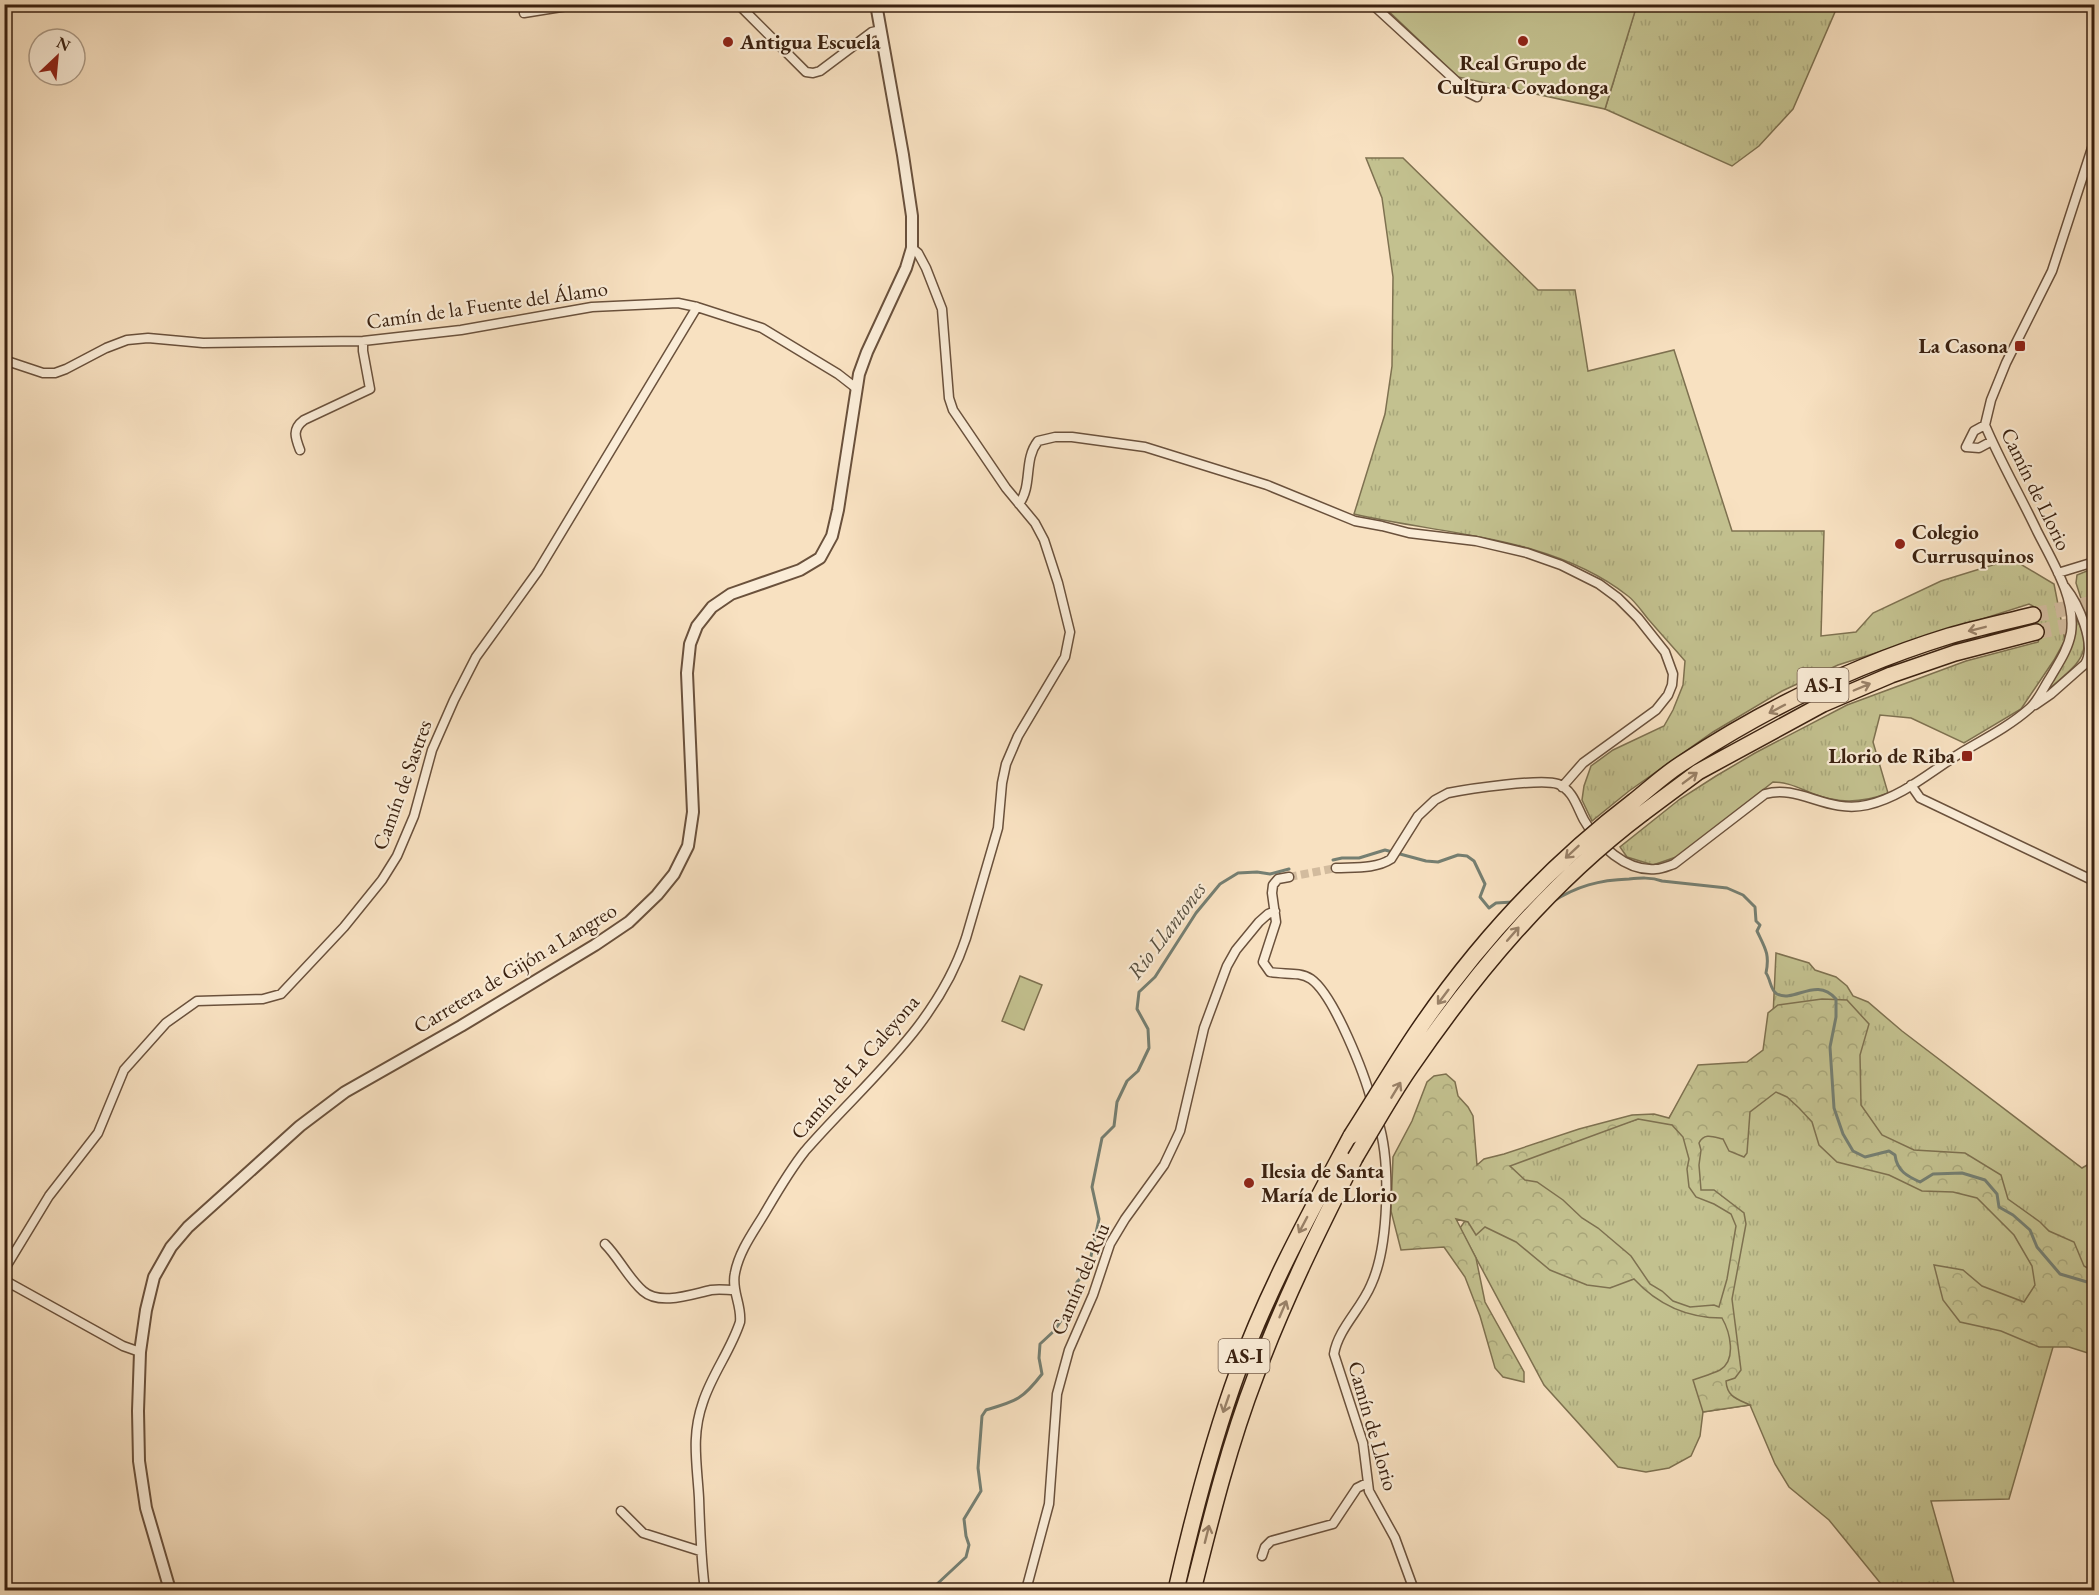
<svg xmlns="http://www.w3.org/2000/svg" width="2099" height="1595" viewBox="0 0 2099 1595" font-family="'EB Garamond',serif">
	<style>
		.grass { fill: url(#grass-tufts); stroke: #7e7150; stroke-width: 1.5 }
		.forest { fill: url(#forest-crowns); stroke: #7e7150; stroke-width: 1.5; fill-rule: evenodd }
		.park { fill: #c3c18f; stroke: #7e7150; stroke-width: 1.5 }
		.lines { fill: none; stroke-linecap: round; stroke-linejoin: round }
		.stream { stroke: #757f72; stroke-width: 3 }
		.minor-tunnel { stroke: #d2bb9e; stroke-width: 8; stroke-dasharray: 8 4; stroke-linecap: butt }
		.motorway-tunnel { stroke: #d2bb9e; stroke-width: 15; stroke-dasharray: 15 8; stroke-linecap: butt }
		.minor-casing { stroke: #6a513c; stroke-width: 11 }
		.tertiary-casing { stroke: #6a513c; stroke-width: 14 }
		.motorway-casing { stroke: #3a2110; stroke-width: 18 }
		.minor { stroke: #faecd7; stroke-width: 8 }
		.tertiary { stroke: #faecd7; stroke-width: 10 }
		.motorway { stroke: #f8e1c1; stroke-width: 15 }
		.motorway-bridge-casing { stroke: #3a2110; stroke-width: 18; stroke-linecap: butt }
		.motorway-bridge { stroke: #f8e1c1; stroke-width: 15 }
		.oneway { stroke: #998168 }
		.poi-dot { fill: #8f2418; stroke: #faecd7; stroke-width: 2 }
		.labels { text-anchor: middle; stroke-width: 4.5; stroke-linejoin: round; paint-order: stroke }
		.shield { fill: #faecd7; stroke: #745e4c; stroke-width: 1.5 }
		.shield-label { font-size: 20px; font-weight: bold; fill: #3a2110 }
		.poi-label { font-size: 21px; font-weight: bold; fill: #3a2110; stroke: #faecd7; text-anchor: start }
		.street-label { font-size: 21px; fill: #3a2110; stroke: #faecd7 }
		.water-label { font-size: 22px; font-style: italic; fill: #585041; stroke: #faecd7 }
	</style>
	<defs>
		<pattern id="grass-tufts" width="24" height="20" patternUnits="userSpaceOnUse" patternTransform="scale(1.5)"><rect width="24" height="20" fill="#c3c18f"/><path d="M3 7l-1-3M5 7V3M7 7l1-3M15 17l-1-3M17 17v-4M19 17l1-3" fill="none" stroke="#a8a67a"/></pattern>
		<pattern id="forest-crowns" width="20" height="18" patternUnits="userSpaceOnUse" patternTransform="scale(1.5)"><rect width="20" height="18" fill="#c3c18f"/><path d="M2 6a3 3 0 1 1 6 0M12 15a3 3 0 1 1 6 0" fill="none" stroke="#a8a67a"/></pattern>
	</defs>
	<rect width="100%" height="100%" fill="#f8e1c1"/>
	<filter id="stains"><feTurbulence type="fractalNoise" baseFrequency=".00333" numOctaves="4"/><feColorMatrix values="0 0 0 0 .2 0 0 0 0 .09 0 0 0 0 .02 0 0 0 .5 -.17"/></filter>
	<radialGradient id="worn" r=".72"><stop offset=".6" stop-color="#630" stop-opacity="0"/><stop offset="1" stop-color="#630" stop-opacity=".3"/></radialGradient>
	<!-- grass -->
	<path class="grass" d="M1637 4H1838V5L1793 109 1759 146 1732 166 1605 109Z
		M1366 158H1403L1538 290H1575L1588 371 1674 350 1732 531H1824L1821 636 1856 632 1873 613 1941 581 2012 559 2054 584 2065 640 2054 660 2021 709 1964 743 1911 718 1880 715 1873 742 1888 793C1863 803 1839 804 1814 794 1800 789 1789 782 1773 782L1679 856 1653 865 1627 857 1620 847 1680 799 1716 776 1755 753 1847 705 1966 661 2038 642 2040 637 2033 606 2029 604 1838 665 1782 691 1713 732 1629 791 1592 821 1582 800 1584 786 1591 766 1613 750 1664 726 1673 710 1683 685 1685 661C1673 647 1661 634 1649 620 1642 612 1636 602 1628 596 1552 536 1444 535 1354 514L1385 414 1392 366 1393 277 1382 198Z
		M2094 568V639L2076 583 2077 575Z
		M2075 616C2099 656 2072 667 2045 693 2062 663 2075 653 2075 616Z
		M1776 953 1809 963 1815 970 1836 977 1847 986 1853 996 1868 1002 1902 1031 2082 1168 2094 1161V1272L2084 1267 2053 1347 2009 1499 1931 1501 1956 1590H1886L1829 1520 1789 1487 1775 1464 1750 1405 1703 1412 1700 1436 1691 1456 1669 1468 1646 1472 1618 1467 1544 1385 1460 1228 1507 1161 1638 1119 1669 1118 1702 1065 1749 1068 1767 1051 1773 1016Z"/>
	<!-- forest -->
	<path class="forest" d="M1822 999 1847 1000 1869 1024 1860 1055 1861 1105 1882 1135 1914 1150 1965 1153 2001 1175 2008 1199 2040 1222 2049 1231 2074 1242 2084 1266 2094 1272V1355L2069 1347H2039L2001 1331 1960 1322 1943 1300 1934 1265 1963 1270 1982 1286 2024 1302 2035 1285 2032 1266 2014 1235 1977 1198 1953 1192 1922 1191 1889 1175 1837 1162 1819 1145 1812 1122 1799 1108 1787 1097 1776 1092 1750 1112 1747 1153 1744 1157 1729 1151 1723 1139C1714 1137 1704 1132 1699 1143L1701 1150 1699 1165 1701 1190H1714L1744 1213 1746 1224 1732 1299 1741 1370 1735 1378 1726 1381C1727 1397 1737 1399 1750 1405L1703 1412 1693 1380C1701 1377 1712 1374 1720 1370 1737 1360 1730 1332 1722 1318 1687 1318 1658 1305 1634 1279L1610 1288 1587 1285 1550 1270 1516 1242 1485 1227 1476 1235 1468 1222 1456 1219 1476 1258 1485 1302 1524 1372V1382L1503 1377 1495 1368 1480 1316 1465 1277 1444 1247 1401 1250 1391 1211 1393 1157 1412 1121 1427 1082 1434 1076 1446 1074 1455 1082 1458 1096 1468 1107 1473 1116 1477 1165 1484 1159 1504 1154 1579 1129 1632 1115 1654 1114 1669 1118 1698 1065 1747 1062 1763 1050 1768 1013 1778 1005ZM1638 1119 1672 1125 1683 1137 1689 1159 1687 1169 1689 1187 1696 1197 1714 1204 1731 1214 1736 1226 1727 1279 1719 1307 1714 1305 1690 1307 1673 1301 1662 1291 1650 1284 1631 1256 1598 1228 1582 1218 1563 1200 1537 1182 1525 1180 1510 1166Z"/>
	<!-- park -->
	<path class="park" d="M1382 5H1637L1605 109 1458 77Z
		M1020 976 1042 985 1024 1030 1002 1021Z"/>
	<g class="lines">
		<!-- stream -->
		<path class="stream" d="M1333 860 1342 858H1359L1385 850 1426 861 1438 862 1458 855 1467 856 1474 861 1485 884 1480 897 1489 908 1496 903 1513 902
			M1552 902C1577 886 1599 880 1629 879 1640 878 1651 877 1662 881L1727 888 1743 895 1755 907 1756 921 1760 925 1757 931C1765 948 1770 954 1766 973 1771 980 1770 990 1777 994 1795 1003 1816 976 1836 999V1017L1830 1047 1834 1108 1843 1134 1853 1151 1865 1157 1889 1151 1895 1155C1897 1171 1907 1176 1920 1182L1933 1174 1962 1173 1985 1180 1997 1194 1999 1207 2013 1215 2030 1230 2037 1247 2060 1274 2094 1284
			M934 1590 936 1585 966 1557 969 1545 966 1536 964 1519 981 1491 978 1468 982 1416 986 1410C1016 1401 1022 1400 1042 1374L1039 1358 1040 1344 1054 1331 1076 1299 1077 1282 1088 1270 1099 1219 1092 1187 1102 1138 1114 1126 1117 1102 1127 1081 1138 1071 1149 1048 1148 1029 1137 1009 1139 992 1155 977 1196 913 1220 884 1238 873 1257 872 1270 874 1289 869"/>
		<!-- minor-tunnel -->
		<path class="minor-tunnel" d="M1289 877 1336 868"/>
		<!-- motorway-tunnel -->
		<path class="motorway-tunnel" d="M2033 615 2094 603
			M2036 632 2094 621"/>
		<!-- minor casing -->
		<g class="minor-casing">
			<path id="minor" d="M738 4 806 72 813 73 820 71 872 32 881 30
				M1372 4 1469 93 1477 97
				M524 13 580 4
				M4 360 43 373H55L66 369 106 348 127 340 148 338 203 343 363 341 461 330 592 307 678 303 697 307 762 328 838 374 856 388
				M1985 425 1974 431 1966 447 1979 448 1992 441
				M300 450C295 437 292 429 304 420L370 389 363 351V341
				M1019 504C1033 485 1023 460 1038 441L1055 437H1072L1145 447 1267 485 1355 521 1382 526 1409 533 1476 541 1527 553 1561 565 1599 584 1618 598 1638 618 1665 652 1673 674 1672 685 1668 695 1656 710 1583 763 1562 787
				M2058 573 2094 562
				M2035 705 2051 694 2085 664C2097 645 2078 603 2065 587
				M1911 785 1920 798 2094 881
				M1336 868C1354 867 1376 869 1391 859L1418 816 1435 800 1448 793C1468 789 1542 778 1558 784 1573 790 1577 807 1584 820 1598 845 1626 872 1656 869 1662 869 1668 866 1674 864L1765 794C1799 784 1827 814 1867 805 1906 796 1935 767 1969 748 1990 736 2012 724 2030 708 2038 701 2044 687 2050 678 2058 664 2068 650 2071 633 2076 598 2052 561 2037 531 2020 495 2000 461 1985 425L1991 400 2006 363 2052 271 2094 142
				M1289 877 1278 879 1273 885 1272 893 1276 922 1263 962 1270 972C1283 975 1299 971 1311 979 1334 995 1365 1075 1372 1103
				M1378 1121C1391 1162 1389 1246 1371 1285 1361 1309 1338 1329 1334 1354L1363 1443 1369 1491 1395 1538 1414 1590
				M605 1244C619 1258 628 1278 643 1291 660 1306 692 1294 711 1290 719 1289 727 1290 734 1290
				M4 1270 49 1196 98 1133 124 1070 166 1023 197 1001 263 999 281 994 344 927 382 880 397 856 414 816 432 750 454 700 476 657 538 571 697 307
				M4 1280 123 1346 140 1352
				M621 1511 643 1533 700 1551
				M1262 1556 1265 1547 1271 1541 1333 1524 1357 1488 1367 1483
				M705 1590C701 1560 700 1529 699 1498 697 1463 691 1436 703 1402 712 1374 731 1350 740 1322 742 1305 731 1290 735 1273 739 1252 752 1234 763 1216 776 1194 789 1171 805 1151 864 1083 937 1027 966 938L998 828 1002 783 1006 764 1018 736 1065 657 1070 632 1058 583 1044 540 1035 523 1006 488 953 410 949 398 942 309 926 268 918 253 912 248
				M1026 1590 1049 1504 1057 1394 1069 1350 1093 1295 1110 1244 1125 1219 1164 1165 1180 1131 1204 1028 1227 966 1236 950 1259 922 1268 914 1275 911"/>
		</g>
		<!-- tertiary casing -->
		<g class="tertiary-casing">
			<path id="tertiary" d="M170 1590 146 1508 139 1461 138 1411 140 1352 146 1310 154 1277 171 1247 188 1227 300 1126 345 1092 461 1026 595 945 629 922 657 895 674 874 688 846 693 812 687 673 690 644 697 626 712 607 731 594 800 570 820 558 832 536 838 510 859 374 867 352 906 268 912 248V216L903 155 876 4"/>
		</g>
		<!-- motorway casing -->
		<g class="motorway-casing">
			<path id="motorway" d="M1634 801C1649 789 1664 775 1681 764 1763 710 1855 665 1949 636 1977 628 2005 622 2033 615
				M1643 813 1698 772 1823 704 1891 675 1955 653 2036 632
				M1176 1590C1193 1516 1212 1442 1238 1371 1268 1289 1310 1213 1351 1136
				M1193 1590C1211 1518 1229 1445 1256 1375 1284 1300 1319 1229 1355 1158"/>
		</g>
		<!-- minor -->
		<use href="#minor" class="minor"/>
		<!-- tertiary -->
		<use href="#tertiary" class="tertiary"/>
		<!-- motorway -->
		<use href="#motorway" class="motorway"/>
		<!-- motorway-bridge casing -->
		<g class="motorway-bridge-casing">
			<path id="motorway-bridge" d="M1351 1136C1373 1102 1394 1066 1417 1032 1476 945 1550 865 1634 801
				M1355 1158C1373 1128 1390 1097 1410 1068 1475 973 1550 883 1643 813"/>
		</g>
		<!-- motorway-bridge -->
		<use href="#motorway-bridge" class="motorway-bridge"/>
	</g>
	<!-- one-way arrows -->
	<defs><path id="oneway-shaft" d="M-6 0H5M1.5-3L5.5 0L1.5 3" fill="none" stroke-width="1.6" stroke-linecap="round" stroke-linejoin="round" transform="scale(1.5)"/></defs>
	<g class="oneway">
		<use href="#oneway-shaft" transform="translate(1977 629) rotate(166)"/>
		<use href="#oneway-shaft" transform="translate(1862 687) rotate(-23)"/>
		<use href="#oneway-shaft" transform="translate(1777 709) rotate(152)"/>
		<use href="#oneway-shaft" transform="translate(1690 778) rotate(-37)"/>
		<use href="#oneway-shaft" transform="translate(1572 852) rotate(137)"/>
		<use href="#oneway-shaft" transform="translate(1513 934) rotate(-49)"/>
		<use href="#oneway-shaft" transform="translate(1443 997) rotate(127)"/>
		<use href="#oneway-shaft" transform="translate(1396 1090) rotate(-59)"/>
		<use href="#oneway-shaft" transform="translate(1303 1225) rotate(118)"/>
		<use href="#oneway-shaft" transform="translate(1283 1309) rotate(-67)"/>
		<use href="#oneway-shaft" transform="translate(1226 1404) rotate(109)"/>
		<use href="#oneway-shaft" transform="translate(1207 1534) rotate(-76)"/>
	</g>
	<!-- markers -->
	<g class="poi-dot">
		<circle cx="1523" cy="41" r="6"/>
		<circle cx="728" cy="42" r="6"/>
		<rect x="2014" y="340" width="12" height="12" rx="3"/>
		<circle cx="1900" cy="544" r="6"/>
		<rect x="1961" y="750" width="12" height="12" rx="3"/>
		<circle cx="1249" cy="1183" r="6"/>
	</g>
	<g class="labels">
		<!-- shield labels -->
		<g class="shield">
			<rect x="1797.5" y="668" width="51" height="34" rx="4.5"/>
			<rect x="1218.5" y="1339" width="51" height="34" rx="4.5"/>
		</g>
		<g class="shield-label">
			<text x="1823" y="692">AS-I</text>
			<text x="1244" y="1363">AS-I</text>
		</g>
		<!-- poi labels -->
		<g class="poi-label">
			<text x="740" y="49">Antigua Escuela</text>
			<text x="1523" y="70" text-anchor="middle">Real Grupo de<tspan x="1523" dy="24">Cultura Covadonga</tspan></text>
			<text x="2008" y="353" text-anchor="end">La Casona</text>
			<text x="1912" y="539">Colegio<tspan x="1912" dy="24">Currusquinos</tspan></text>
			<text x="1955" y="763" text-anchor="end">Llorio de Riba</text>
			<text x="1261" y="1178">Ilesia de Santa<tspan x="1261" dy="24">María de Llorio</tspan></text>
		</g>
		<!-- street labels -->
		<g class="street-label">
			<text transform="translate(487 305) rotate(-8)" y="7">Camín de la Fuente del Álamo</text>
			<text transform="translate(2036 489) rotate(64)" y="7">Camín de Llorio</text>
			<text transform="translate(402 785) rotate(-70)" y="7">Camín de Sastres</text>
			<text transform="translate(515 968) rotate(-31)" y="7">Carretera de Gijón a Langreo</text>
			<text transform="translate(855 1067) rotate(-49)" y="7">Camín de La Caleyona</text>
			<text transform="translate(1080 1279) rotate(-67)" y="7">Camín del Riu</text>
			<text transform="translate(1373 1426) rotate(74)" y="7">Camín de Llorio</text>
		</g>
		<!-- water labels -->
		<g class="water-label">
			<text transform="translate(1166 930) rotate(-53)" y="8">Rio Llantones</text>
		</g>
	</g>
	<!-- margin -->
	<rect width="2099" height="1595" fill="none" stroke="#f8e1c1" stroke-width="24"/>
	<rect x="6" y="6" width="2087" height="1583" fill="none" stroke="#3a2110" stroke-width="3"/>
	<rect x="12" y="12" width="2075" height="1571" fill="none" stroke="#3a2110" stroke-width="1.5"/>
	<!-- north arrow -->
	<g transform="translate(57 57) rotate(26)"><circle r="28" fill="#faecd7" stroke="#ad9b87" stroke-width="1.5"/>
	<path d="M0-4.5L10 22L0 15L-10 22Z" fill="#8f2418"/>
	<text y="-9" font-size="16" font-weight="bold" text-anchor="middle" fill="#3a2110">N</text>
	</g>
	<rect width="100%" height="100%" filter="url(#stains)"/>
	<rect width="100%" height="100%" fill="url(#worn)"/>
</svg>
